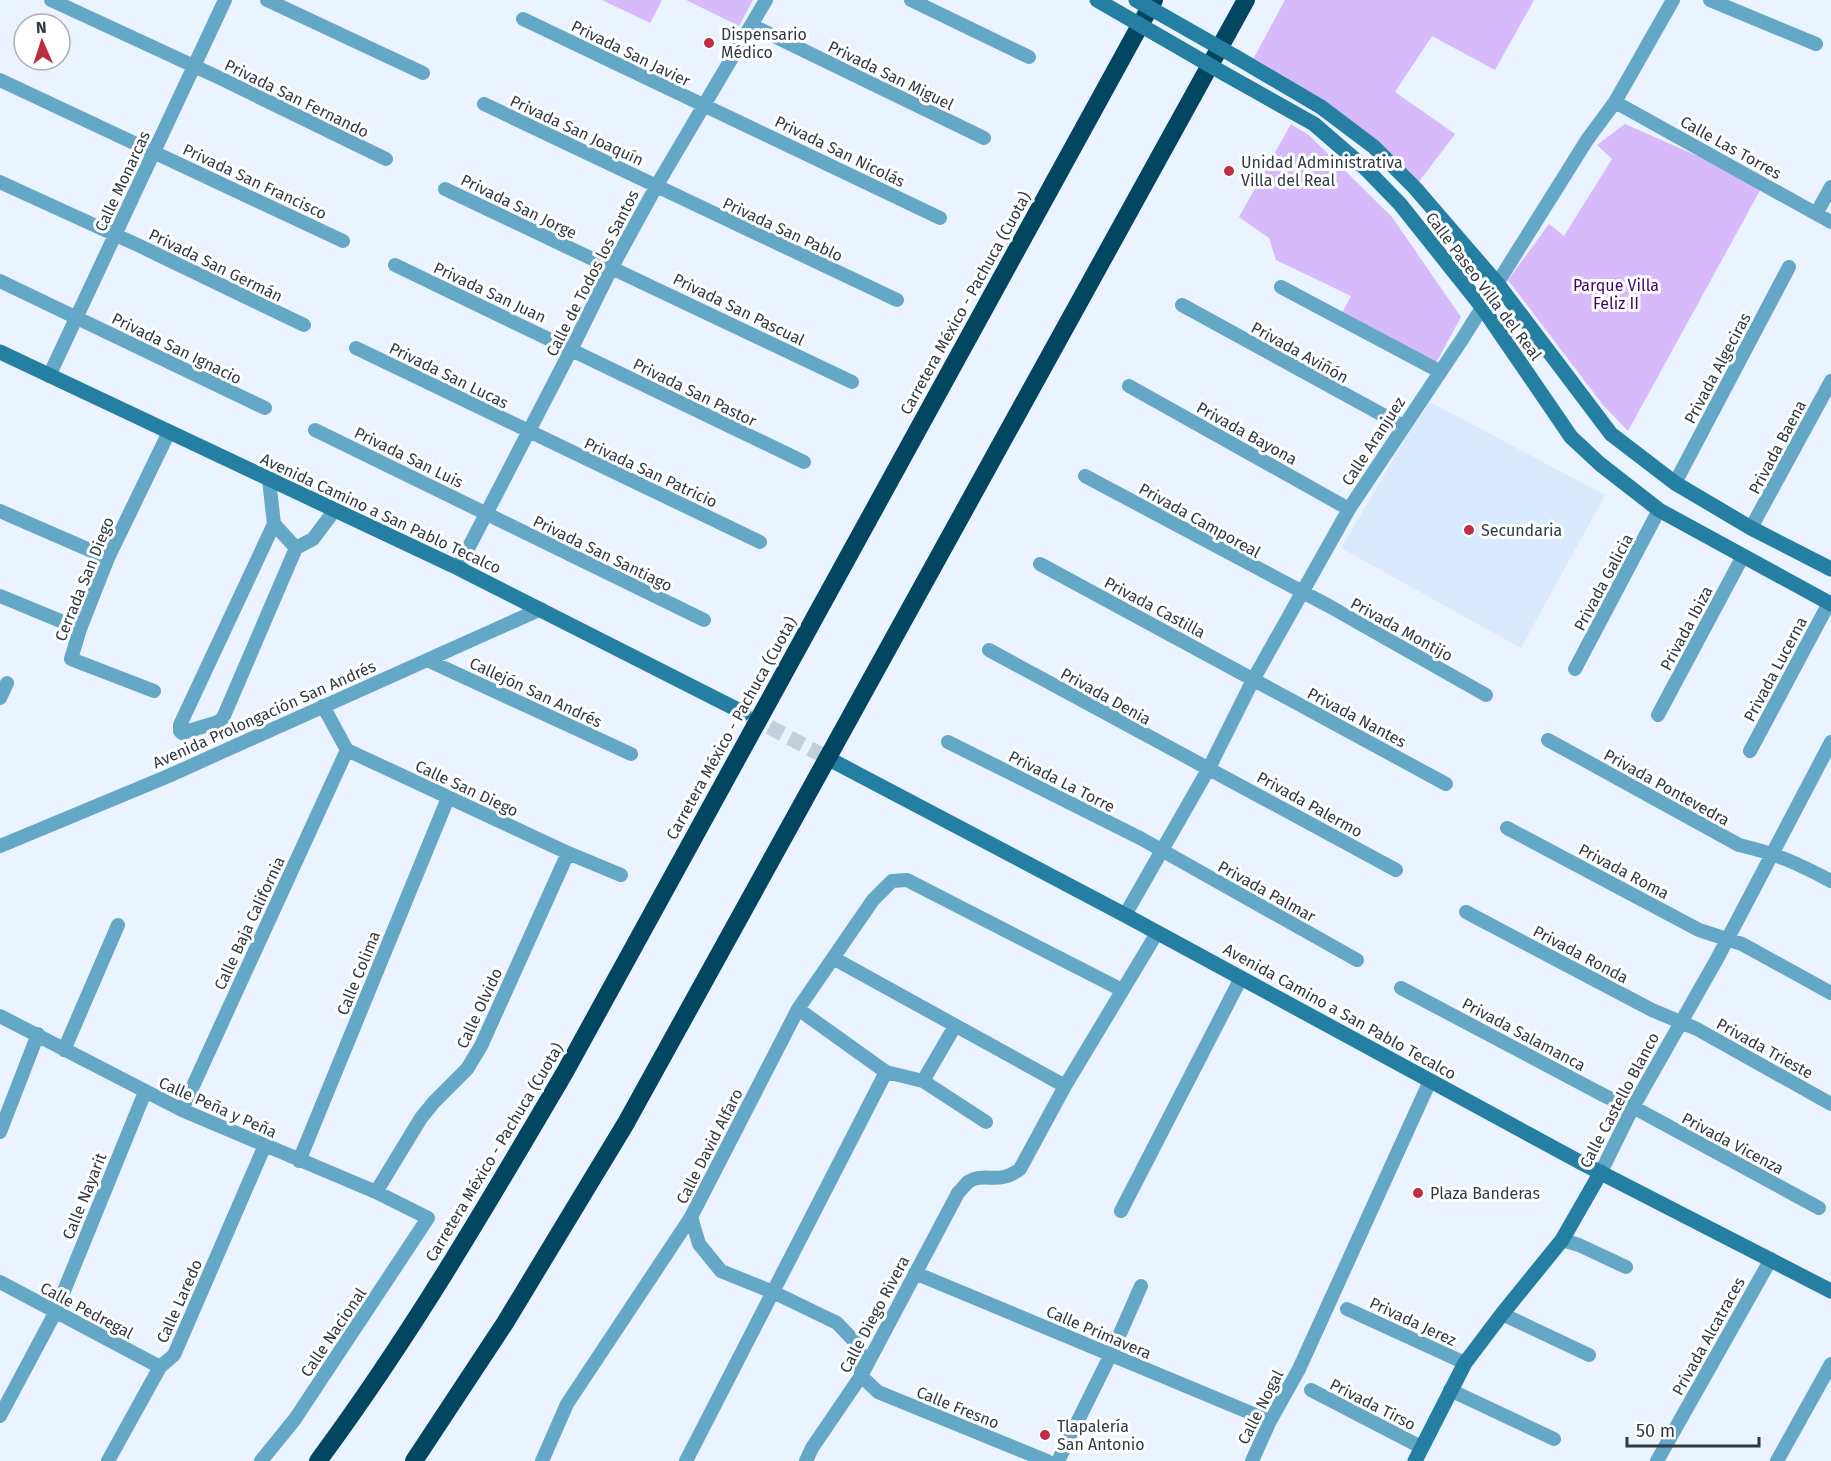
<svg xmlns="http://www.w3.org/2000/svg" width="1831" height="1461" viewBox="0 0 1831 1461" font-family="'Fira Sans',sans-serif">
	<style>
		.built { fill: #d9eaff }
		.green { fill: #d6bafc }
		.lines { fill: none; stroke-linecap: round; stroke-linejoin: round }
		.secondary-tunnel { stroke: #c5ceda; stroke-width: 15; stroke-dasharray: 15 8; stroke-linecap: butt }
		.street { stroke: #65a7c6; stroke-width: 14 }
		.secondary { stroke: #247fa3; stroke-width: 15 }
		.highway { stroke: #02465f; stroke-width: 18 }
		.secondary-bridge { stroke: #247fa3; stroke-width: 15 }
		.poi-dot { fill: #be2d42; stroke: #fff; stroke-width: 2 }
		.labels { text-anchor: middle; stroke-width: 6; stroke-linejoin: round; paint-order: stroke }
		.poi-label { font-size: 16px; fill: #303944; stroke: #fff; text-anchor: start }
		.street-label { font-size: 16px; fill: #303944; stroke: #fff }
		.park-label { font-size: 16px; fill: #3f0469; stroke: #fff }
	</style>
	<rect width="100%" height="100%" fill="#eaf3ff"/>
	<!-- built -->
	<path class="built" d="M1430 402 1605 495 1521 648 1341 548 1410 431Z"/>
	<!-- green -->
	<path class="green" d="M602 0H662L650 23Z
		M686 0H753L739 26Z
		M1285 0H1534L1495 70 1432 36 1395 92 1455 134 1415 187 1374 147 1250 65Z
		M1291 124 1310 136 1392 217 1461 317 1432 370 1341 315 1351 296 1276 260 1269 238 1239 217Z
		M1625 124 1763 185 1628 431 1603 405 1508 280 1549 224 1564 236 1612 159 1597 145Z"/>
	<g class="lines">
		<!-- secondary-tunnel -->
		<path class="secondary-tunnel" d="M749 716 833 761"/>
		<!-- street -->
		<path class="street" d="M51 0 222 79 386 159
			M267 0 423 73
			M911 0 1029 57
			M1710 0 1816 44
			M523 19 940 218
			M751 25 984 138
			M0 80 343 241
			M1615 102 1831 222
			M484 104 897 300
			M0 182 142 247 304 325
			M445 189 852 382
			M1816 214 1831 187
			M395 265 804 462
			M0 281 265 408
			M1281 287 1439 371
			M1182 305 1403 426
			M356 348 760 542
			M49 376 225 0
			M1129 386 1349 509
			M315 430 704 620
			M1085 476 1329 606 1486 695
			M269 480 274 524 180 725V731L182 733 218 722 223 718 296 548 313 539 334 511
			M1675 483 1789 267
			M0 511 108 558
			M274 524 296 548
			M1751 528 1831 381
			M1040 564 1446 784
			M458 568 571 350 612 267 657 185 766 0
			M0 596 80 629
			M989 650C1124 724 1261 796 1396 870
			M427 660 631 754
			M1575 669 1659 510
			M154 691 71 659 80 629 108 558 169 432
			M0 698 7 683
			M323 706 347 750 568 853 621 875
			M1658 715 1743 556
			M1548 740 1739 845C1777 854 1797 863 1831 881
			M948 742 1140 838 1357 960
			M1750 751 1829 603
			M1507 828 1699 930 1742 944 1831 993
			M0 846 166 777 541 609
			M1466 912 1652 1010 1697 1029 1831 1104
			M1125 915 1209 768 1253 680 1349 509 1463 338 1587 140 1615 102 1673 0
			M833 958 1065 1086
			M1401 988 1607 1097 1633 1107 1819 1208
			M798 1009 886 1072 923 1081 986 1122
			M0 1016 182 1110 376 1192 428 1218 295 1419 261 1461
			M64 1050 118 925
			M923 1081 955 1026
			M182 1110 347 750
			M0 1132 38 1034
			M299 1161 448 798
			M1601 1172 1633 1107 1717 959 1831 742
			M376 1192 421 1118 434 1102 467 1069 481 1046 568 853
			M1121 1211 1241 978
			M691 1217 699 1244 721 1271 773 1292 837 1323 859 1346 861 1376 878 1392 1047 1461
			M1562 1240 1579 1245 1626 1267
			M915 1273 1270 1421
			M0 1282 160 1367
			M1347 1309 1465 1363
			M1502 1314 1589 1355
			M1311 1390 1421 1447
			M1450 1390 1554 1439
			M0 1416 55 1313 145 1092
			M108 1461 160 1367 174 1355 265 1145
			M542 1461 567 1404 691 1217 798 1009 873 900 892 881 907 880 1122 990
			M686 1461 886 1072
			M806 1461 812 1448 861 1376 958 1193C961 1190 965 1185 968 1182 985 1171 998 1186 1020 1169L1065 1086 1157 933
			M1058 1461 1111 1354 1141 1286
			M1252 1461 1270 1421 1299 1369 1430 1081
			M1657 1461 1771 1259
			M1777 1461 1831 1364"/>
		<!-- secondary -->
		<path class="secondary" d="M1236 57 1321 107 1374 147 1415 188 1497 283 1611 434 1675 483 1751 528 1831 569
			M1225 74 1314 124 1366 169 1400 204 1482 307 1571 437 1600 464 1659 510 1831 604
			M0 352 458 568 744 713
			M833 761 1125 915 1578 1161 1831 1291
			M1415 1461 1465 1363 1502 1314 1562 1240 1601 1172"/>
		<!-- highway -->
		<path class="highway" d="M318 1461C410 1337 487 1205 565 1072L1154 0
			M414 1461 505 1323 626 1123 1246 0"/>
		<!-- secondary-bridge -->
		<path class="secondary-bridge" d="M1097 0 1225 74
			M1136 0 1236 57"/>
	</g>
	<!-- markers -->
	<g class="poi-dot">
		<circle cx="709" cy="43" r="6"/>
		<circle cx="1229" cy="171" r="6"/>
		<circle cx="1469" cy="530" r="6"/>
		<circle cx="1418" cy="1193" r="6"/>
		<circle cx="1045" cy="1435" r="6"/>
	</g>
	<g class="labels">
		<!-- poi labels -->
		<g class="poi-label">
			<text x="721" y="40">Dispensario<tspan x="721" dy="18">Médico</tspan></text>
			<text x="1241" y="168">Unidad Administrativa<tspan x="1241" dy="18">Villa del Real</tspan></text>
			<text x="1481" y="536">Secundaria</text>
			<text x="1430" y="1199">Plaza Banderas</text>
			<text x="1057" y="1432">Tlapalería<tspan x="1057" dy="18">San Antonio</tspan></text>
		</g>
		<!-- street labels -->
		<g class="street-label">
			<text transform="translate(631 53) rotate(26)" y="6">Privada San Javier</text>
			<text transform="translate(891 75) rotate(26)" y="6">Privada San Miguel</text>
			<text transform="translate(297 98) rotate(26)" y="6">Privada San Fernando</text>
			<text transform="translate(577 130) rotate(25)" y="6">Privada San Joaquín</text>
			<text transform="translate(1731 147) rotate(29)" y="6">Calle Las Torres</text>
			<text transform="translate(840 151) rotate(26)" y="6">Privada San Nicolás</text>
			<text transform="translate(122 181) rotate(-65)" y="6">Calle Monarcas</text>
			<text transform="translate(255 181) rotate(25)" y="6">Privada San Francisco</text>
			<text transform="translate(519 206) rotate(26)" y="6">Privada San Jorge</text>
			<text transform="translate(783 229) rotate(25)" y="6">Privada San Pablo</text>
			<text transform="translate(216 265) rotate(26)" y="6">Privada San Germán</text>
			<text transform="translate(592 273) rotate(-63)" y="6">Calle de Todos los Santos</text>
			<text transform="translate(1484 286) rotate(53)" y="6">Calle Paseo Villa del Real</text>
			<text transform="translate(490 292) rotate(25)" y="6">Privada San Juan</text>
			<text transform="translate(965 303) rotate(-61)" y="6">Carretera México - Pachuca (Cuota)</text>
			<text transform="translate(739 309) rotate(26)" y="6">Privada San Pascual</text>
			<text transform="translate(177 348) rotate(26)" y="6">Privada San Ignacio</text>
			<text transform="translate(1300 352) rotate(29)" y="6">Privada Aviñón</text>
			<text transform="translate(1717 368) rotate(-62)" y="6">Privada Algeciras</text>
			<text transform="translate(449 375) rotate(26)" y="6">Privada San Lucas</text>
			<text transform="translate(695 392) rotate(26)" y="6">Privada San Pastor</text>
			<text transform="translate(1247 433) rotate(29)" y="6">Privada Bayona</text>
			<text transform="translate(1373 441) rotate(-57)" y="6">Calle Aranjuez</text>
			<text transform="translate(1777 447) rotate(-62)" y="6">Privada Baena</text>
			<text transform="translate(409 457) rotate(26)" y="6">Privada San Luis</text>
			<text transform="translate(651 472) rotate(25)" y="6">Privada San Patricio</text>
			<text transform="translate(381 513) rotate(25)" y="6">Avenida Camino a San Pablo Tecalco</text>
			<text transform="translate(1200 520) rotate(29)" y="6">Privada Camporeal</text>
			<text transform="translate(603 553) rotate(26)" y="6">Privada San Santiago</text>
			<text transform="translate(84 579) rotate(-68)" y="6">Cerrada San Diego</text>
			<text transform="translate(1603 582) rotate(-62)" y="6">Privada Galicia</text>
			<text transform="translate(1155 607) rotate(28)" y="6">Privada Castilla</text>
			<text transform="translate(1686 628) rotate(-62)" y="6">Privada Ibiza</text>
			<text transform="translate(1402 629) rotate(29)" y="6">Privada Montijo</text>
			<text transform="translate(1775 669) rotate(-62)" y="6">Privada Lucerna</text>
			<text transform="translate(536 692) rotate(25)" y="6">Callejón San Andrés</text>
			<text transform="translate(1106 696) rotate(29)" y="6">Privada Denia</text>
			<text transform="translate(264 714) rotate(-24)" y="6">Avenida Prolongación San Andrés</text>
			<text transform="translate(1357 717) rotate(28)" y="6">Privada Nantes</text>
			<text transform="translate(731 728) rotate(-61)" y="6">Carretera México - Pachuca (Cuota)</text>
			<text transform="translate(1062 781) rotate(27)" y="6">Privada La Torre</text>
			<text transform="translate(1667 787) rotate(29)" y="6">Privada Pontevedra</text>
			<text transform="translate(467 788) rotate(25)" y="6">Calle San Diego</text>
			<text transform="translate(1310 804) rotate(29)" y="6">Privada Palermo</text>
			<text transform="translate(1624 871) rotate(28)" y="6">Privada Roma</text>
			<text transform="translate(1267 891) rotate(29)" y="6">Privada Palmar</text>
			<text transform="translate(249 923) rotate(-65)" y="6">Calle Baja California</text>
			<text transform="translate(1581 954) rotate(28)" y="6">Privada Ronda</text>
			<text transform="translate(358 973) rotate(-68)" y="6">Calle Colima</text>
			<text transform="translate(479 1008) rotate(-65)" y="6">Calle Olvido</text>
			<text transform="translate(1340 1011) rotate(29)" y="6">Avenida Camino a San Pablo Tecalco</text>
			<text transform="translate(1524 1034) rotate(28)" y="6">Privada Salamanca</text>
			<text transform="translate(1765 1048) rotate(29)" y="6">Privada Trieste</text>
			<text transform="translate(1619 1100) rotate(-62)" y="6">Calle Castello Blanco</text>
			<text transform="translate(218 1107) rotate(24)" y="6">Calle Peña y Peña</text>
			<text transform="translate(1733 1143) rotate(28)" y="6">Privada Vicenza</text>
			<text transform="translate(709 1146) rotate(-63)" y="6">Calle David Alfaro</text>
			<text transform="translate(494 1152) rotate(-59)" y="6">Carretera México - Pachuca (Cuota)</text>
			<text transform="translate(84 1196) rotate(-68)" y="6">Calle Nayarit</text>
			<text transform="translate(179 1301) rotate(-66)" y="6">Calle Laredo</text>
			<text transform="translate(87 1310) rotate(28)" y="6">Calle Pedregal</text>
			<text transform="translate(874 1314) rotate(-62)" y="6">Calle Diego Rivera</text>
			<text transform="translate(1413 1321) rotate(25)" y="6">Privada Jerez</text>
			<text transform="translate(333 1332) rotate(-56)" y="6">Calle Nacional</text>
			<text transform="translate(1099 1332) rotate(23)" y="6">Calle Primavera</text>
			<text transform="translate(1708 1336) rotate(-61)" y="6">Privada Alcatraces</text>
			<text transform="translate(1373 1404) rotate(27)" y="6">Privada Tirso</text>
			<text transform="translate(958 1407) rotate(22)" y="6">Calle Fresno</text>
			<text transform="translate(1260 1407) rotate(-63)" y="6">Calle Nogal</text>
		</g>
		<!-- park labels -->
		<g class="park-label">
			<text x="1616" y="291">Parque Villa<tspan x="1616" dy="18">Feliz II</tspan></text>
		</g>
	</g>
	<!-- north arrow -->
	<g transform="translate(42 42) rotate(357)"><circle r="28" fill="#ffffff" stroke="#acb0b4" stroke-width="1.5"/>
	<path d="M0-4.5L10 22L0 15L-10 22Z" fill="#be2d42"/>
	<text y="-9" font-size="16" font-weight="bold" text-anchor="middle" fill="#303944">N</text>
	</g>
	<!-- scale -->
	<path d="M1627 1437v9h132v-9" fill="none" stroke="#303944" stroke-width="3"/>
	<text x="1636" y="1437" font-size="18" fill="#303944" stroke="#ffffff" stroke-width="4.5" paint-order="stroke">50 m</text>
</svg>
